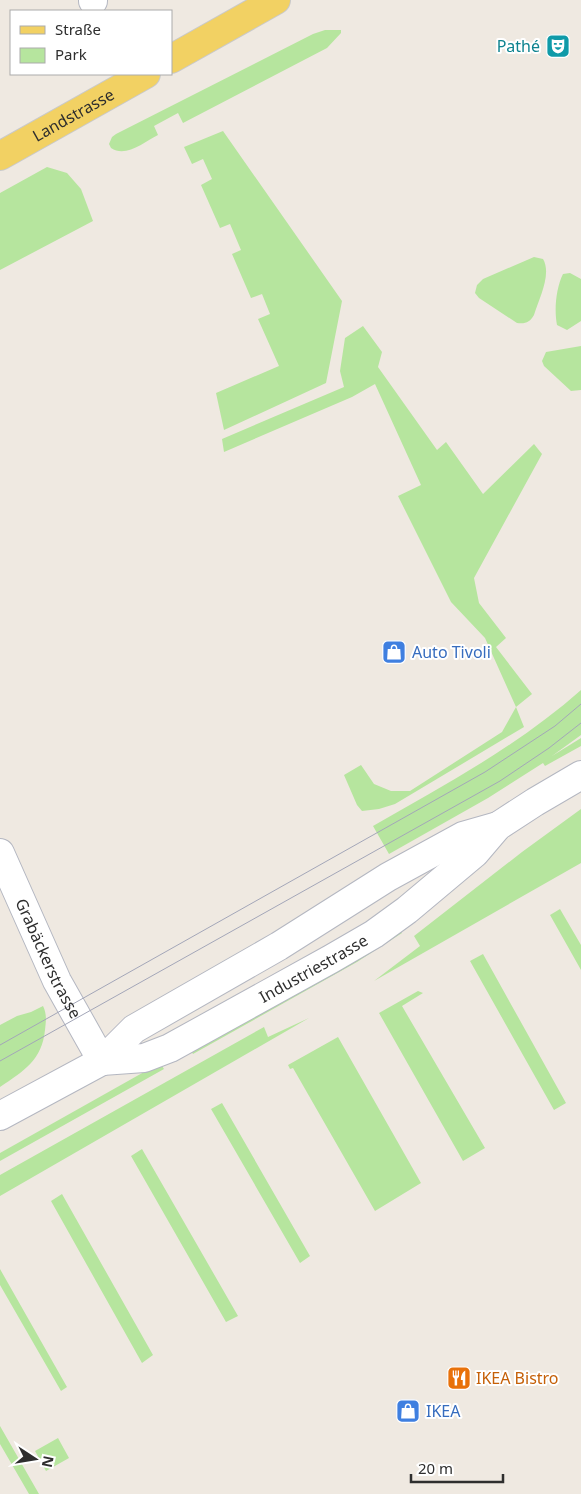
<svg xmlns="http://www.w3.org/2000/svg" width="581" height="1494" viewBox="0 0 581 1494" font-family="'Noto Sans',sans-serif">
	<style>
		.green { fill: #b6e59e }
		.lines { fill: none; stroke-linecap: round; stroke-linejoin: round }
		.street-casing { stroke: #b4b7c1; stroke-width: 30 }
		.primary-casing { stroke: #c9c9c9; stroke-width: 30 }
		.street { stroke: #fff; stroke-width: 28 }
		.primary { stroke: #f2d163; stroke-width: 28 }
		.tram { stroke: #a3a6b8; stroke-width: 1 }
		.labels { text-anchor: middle; stroke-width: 4; stroke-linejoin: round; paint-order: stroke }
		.culture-label { font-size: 16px; fill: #0d838f; stroke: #fff; text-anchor: end }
		.street-label { font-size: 16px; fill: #2e2e2e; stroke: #fff }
		.shop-label { font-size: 16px; fill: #366cbe; stroke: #fff; text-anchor: start }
		.food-label { font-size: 16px; fill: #c56008; stroke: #fff; text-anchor: start }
	</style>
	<rect width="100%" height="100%" fill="#efe9e1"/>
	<!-- green -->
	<path class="green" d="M325 30H341V33L327 48 183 123 178 113 154 126 158 135C144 142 126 158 111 148L109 144 112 137 116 134 313 34Z
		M223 131 342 301 326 383 224 430 216 393 279 366 258 319 270 314 262 294 251 298 232 254 241 250 230 224 220 228 201 185 212 179 203 159 192 164 184 147Z
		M47 167 67 173 81 189 93 221 0 270V193Z
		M534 257 543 259C552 274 539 299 534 315 530 322 526 324 517 323L479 298 475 293 477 285 483 279Z
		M570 273 581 279V321L567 330 557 325C554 310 556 288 563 274Z
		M363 326 382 352 378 367 437 450 446 442 483 494 534 444 542 454 474 578 479 603 506 638 496 647 532 694 516 707 524 727 395 804 379 809 362 811 357 805 344 775 361 765 374 784 391 791H410L502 732 516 707 485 638 451 602 398 496 421 485 375 384 352 397 224 452 222 439 344 387 340 371 345 338Z
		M581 346V390L571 391 544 366 542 361 546 352Z
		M581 690V735L552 756 581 738V746L545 766 543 763 488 798 389 854 373 826C445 785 519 745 581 690Z
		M581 809V863L374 981 420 946 414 936 522 852Z
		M560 909 581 945V970L550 915Z
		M397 926 402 933 357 962 193 1054 189 1048Z
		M483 954 566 1103 554 1110 470 961Z
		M418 991 423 993 402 1006 485 1148 463 1161 379 1013Z
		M43 1006C47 1014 46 1021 45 1030 42 1060 24 1071 0 1087V1025L17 1016 31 1012Z
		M309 1018 0 1196V1175L264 1027 268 1037Z
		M338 1037 421 1183 375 1211 293 1068 290 1069 288 1065Z
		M160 1063 164 1069 0 1161V1153Z
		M222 1103 310 1256 300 1263 211 1109Z
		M142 1149 238 1316 226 1322 131 1156Z
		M62 1194 153 1355 142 1363 51 1201Z
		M0 1269 67 1387 61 1391 0 1285Z
		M0 1426 39 1494H29L0 1444Z
		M58 1438 69 1458 46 1471 35 1451Z"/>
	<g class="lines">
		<!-- street casing -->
		<g class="street-casing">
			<g id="street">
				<path d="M93 0V1"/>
				<path id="s1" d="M0 853 57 981 102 1061"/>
				<path id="s2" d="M102 1061 144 1058 170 1048 331 959 374 934 407 910 475 853 498 826 535 802 581 775"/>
				<path d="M0 1116 102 1061 134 1029 279 946 388 877 463 836 498 826"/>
			</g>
		</g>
		<!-- primary casing -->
		<g class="primary-casing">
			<g id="primary">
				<path d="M171 59 276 0"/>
				<path id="s3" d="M0 156 146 74"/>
			</g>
		</g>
		<!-- street -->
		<use href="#street" class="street"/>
		<!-- primary -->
		<use href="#primary" class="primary"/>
		<!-- tram -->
		<path class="tram" d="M0 1045 485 772 555 726 581 704
			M0 1061 500 781 549 748 581 723"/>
	</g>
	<!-- icons -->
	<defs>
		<g id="theatre-square" transform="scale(1.25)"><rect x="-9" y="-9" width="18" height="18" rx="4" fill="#0f9aa8" stroke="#fff"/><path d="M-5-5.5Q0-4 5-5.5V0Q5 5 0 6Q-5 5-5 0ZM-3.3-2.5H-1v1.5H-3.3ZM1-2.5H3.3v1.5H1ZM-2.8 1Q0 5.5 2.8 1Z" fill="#fff"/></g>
		<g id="shop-square" transform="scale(1.25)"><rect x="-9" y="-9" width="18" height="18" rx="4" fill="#3f7fe0" stroke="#fff"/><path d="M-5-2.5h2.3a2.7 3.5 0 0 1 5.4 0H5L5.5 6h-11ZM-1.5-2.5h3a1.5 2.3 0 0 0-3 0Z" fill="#fff"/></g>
		<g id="restaurant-square" transform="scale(1.25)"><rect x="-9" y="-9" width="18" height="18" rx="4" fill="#e8710a" stroke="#fff"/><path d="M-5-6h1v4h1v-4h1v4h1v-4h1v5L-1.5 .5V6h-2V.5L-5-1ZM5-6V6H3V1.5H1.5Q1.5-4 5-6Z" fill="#fff"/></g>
	</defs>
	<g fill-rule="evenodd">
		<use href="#theatre-square" x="558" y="46"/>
		<use href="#shop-square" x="394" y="652"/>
		<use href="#restaurant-square" x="459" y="1378"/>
		<use href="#shop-square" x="408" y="1411"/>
	</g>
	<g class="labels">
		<!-- culture labels -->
		<g class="culture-label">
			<text x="540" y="52">Pathé</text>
		</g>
		<!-- street labels -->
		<g class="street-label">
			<text dy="6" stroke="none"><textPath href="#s3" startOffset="84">Landstrasse</textPath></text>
			<text dy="6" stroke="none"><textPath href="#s1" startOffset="116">Grabäckerstrasse</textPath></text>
			<text dy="6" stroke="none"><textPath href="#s2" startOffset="234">Industriestrasse</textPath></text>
		</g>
		<!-- shop labels -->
		<g class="shop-label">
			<text x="412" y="658">Auto Tivoli</text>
			<text x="426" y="1417">IKEA</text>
		</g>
		<!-- food labels -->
		<g class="food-label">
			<text x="476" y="1384">IKEA Bistro</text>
		</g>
	</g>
	<!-- legend -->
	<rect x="10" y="10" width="162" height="65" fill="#ffffff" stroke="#ababab"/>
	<rect x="20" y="26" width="25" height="8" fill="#f2d163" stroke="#ababab"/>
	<text x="55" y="35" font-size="15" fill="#2e2e2e">Straße</text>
	<rect x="20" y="48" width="25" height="15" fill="#b6e59e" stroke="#ababab"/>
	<text x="55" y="60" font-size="15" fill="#2e2e2e">Park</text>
	<!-- north arrow -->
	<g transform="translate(35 1459) rotate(102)" stroke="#ffffff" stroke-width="4" paint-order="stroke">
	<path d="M0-4L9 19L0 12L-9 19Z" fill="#2e2e2e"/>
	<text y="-8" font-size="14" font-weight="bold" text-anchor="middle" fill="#2e2e2e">N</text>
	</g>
	<!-- scale -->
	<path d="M411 1474v8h92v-8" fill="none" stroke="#2e2e2e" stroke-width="2.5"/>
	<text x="418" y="1474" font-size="15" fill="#2e2e2e" stroke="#ffffff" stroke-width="4" paint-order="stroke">20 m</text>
</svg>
